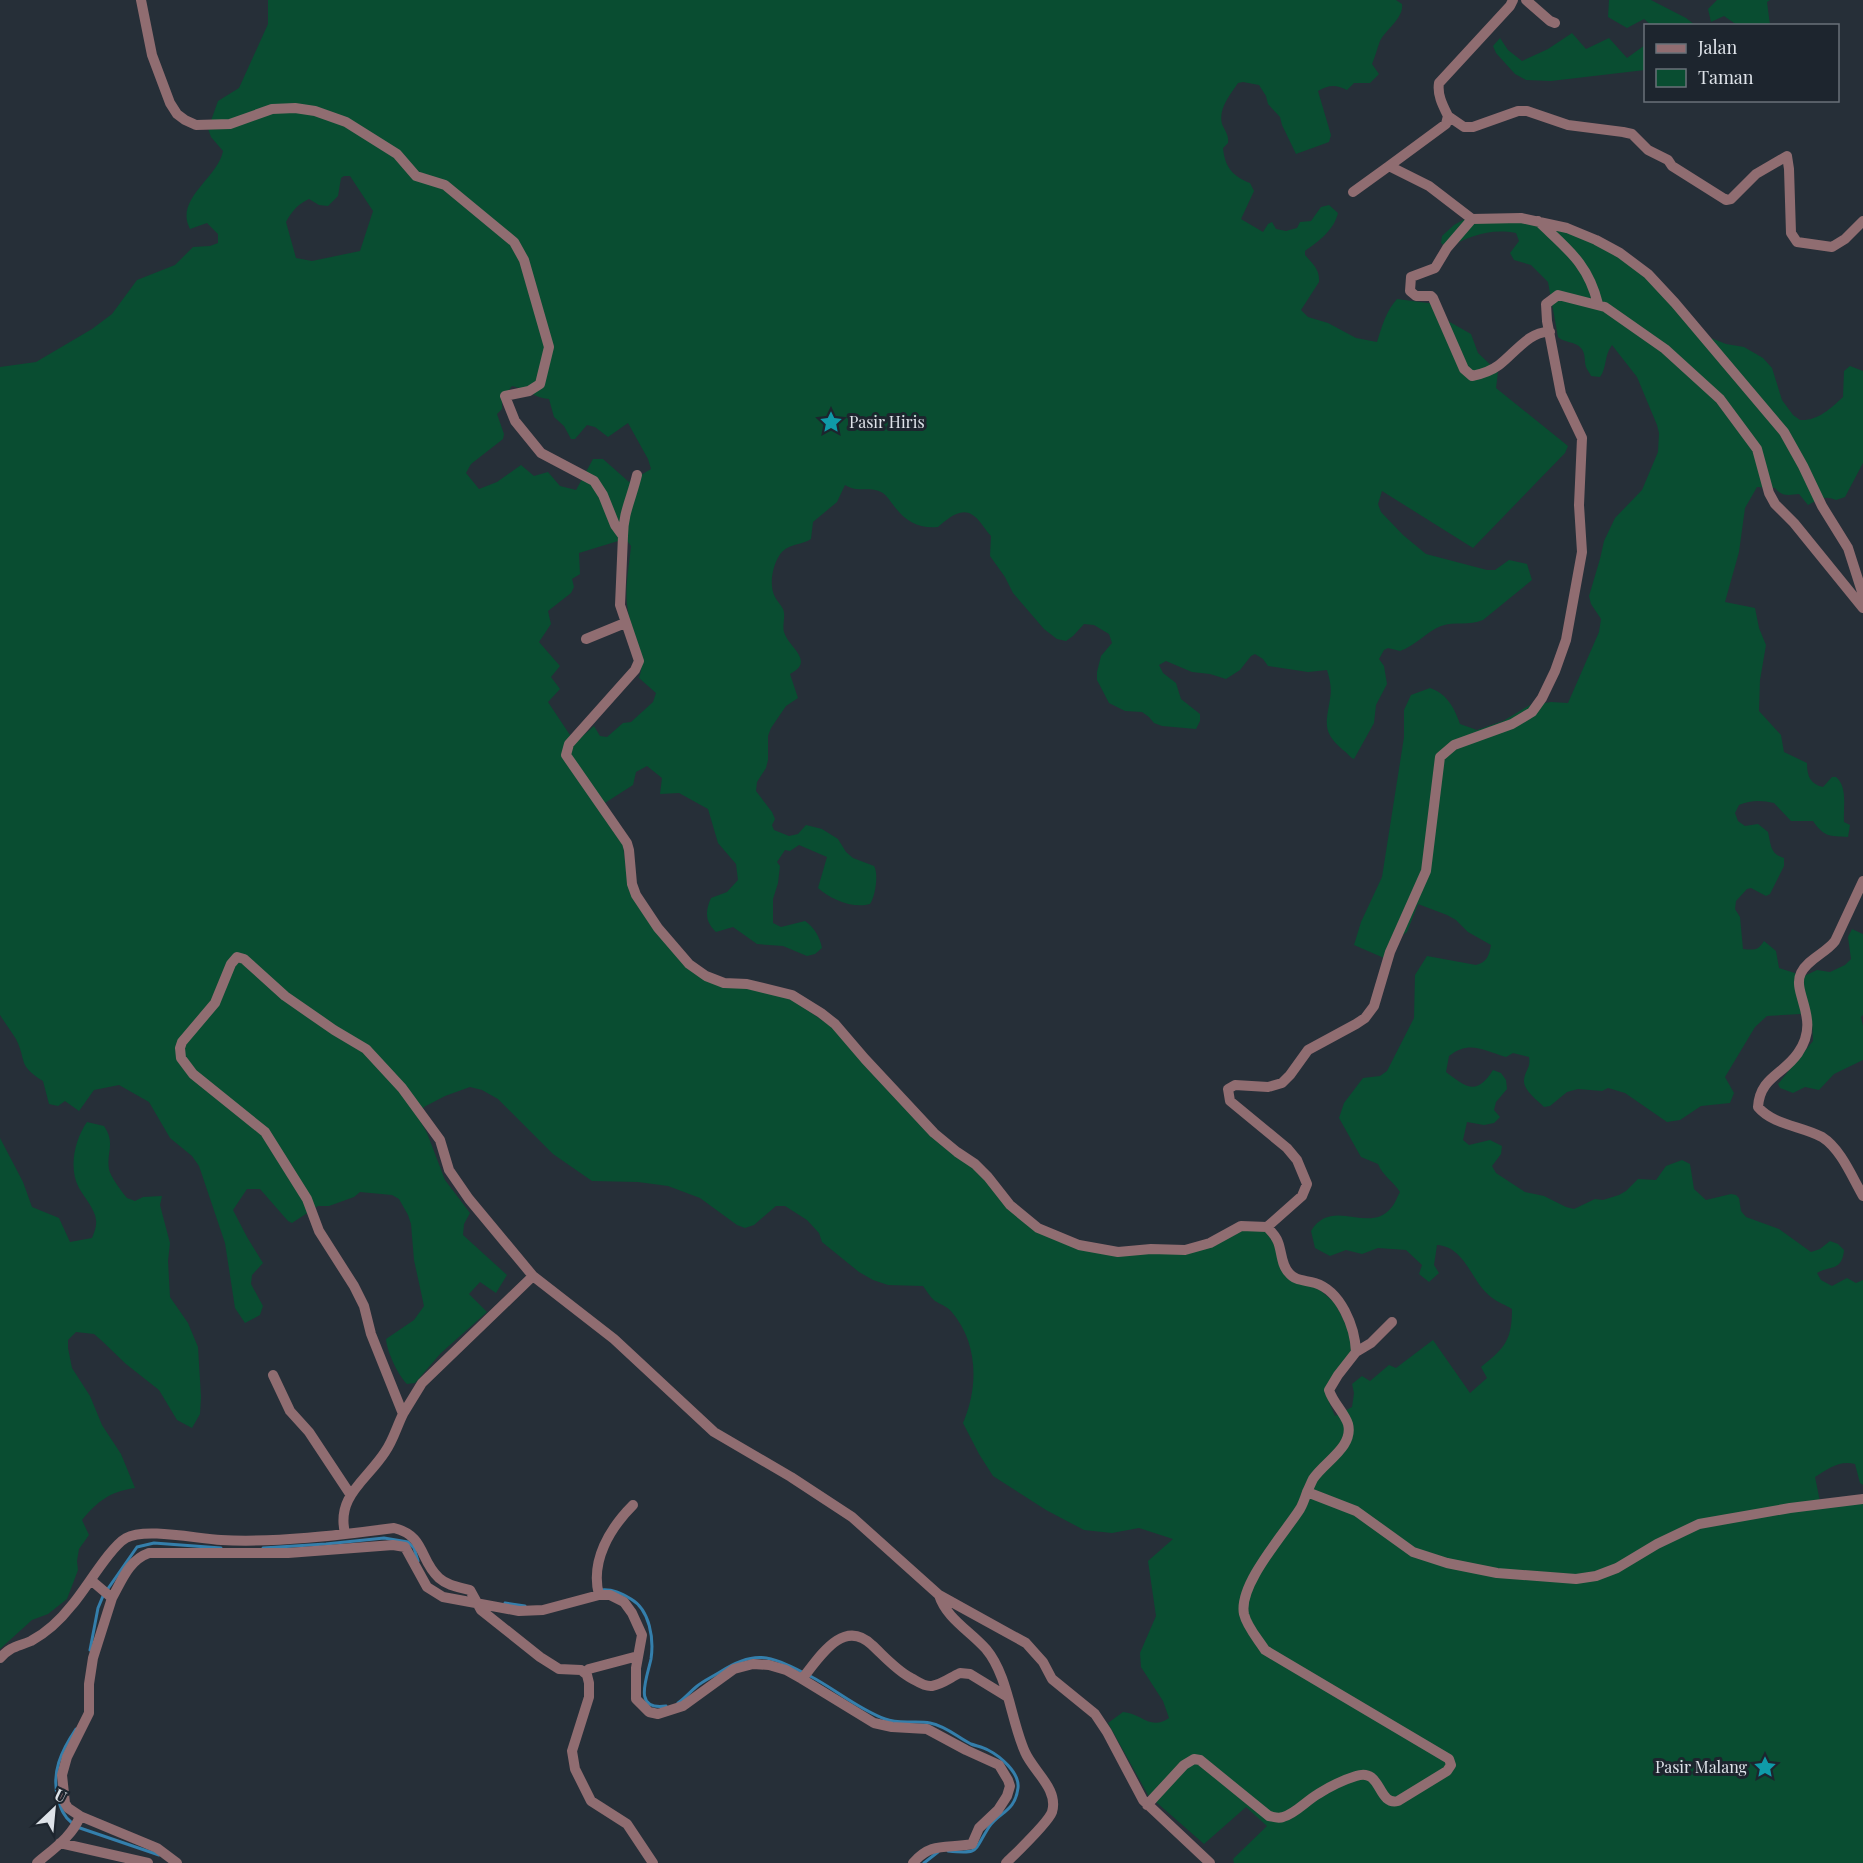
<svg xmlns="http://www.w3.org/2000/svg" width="1863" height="1863" viewBox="0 0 1863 1863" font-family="'Playfair Display',serif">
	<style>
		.green { fill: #094d31; fill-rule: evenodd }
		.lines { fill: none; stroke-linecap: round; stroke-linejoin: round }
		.stream { stroke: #347fac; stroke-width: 3 }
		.minor { stroke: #906d71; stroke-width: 10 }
		.labels { text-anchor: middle; stroke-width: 6; stroke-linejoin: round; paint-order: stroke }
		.poi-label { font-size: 16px; fill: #dee3e9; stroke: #1d252e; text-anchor: start }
	</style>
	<rect width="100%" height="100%" fill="#262f38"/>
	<!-- green -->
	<path class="green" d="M268 0H1396L1402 4C1404 18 1386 29 1380 41 1377 49 1375 57 1372 64L1379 74 1370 83H1354L1347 90C1335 84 1329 85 1318 91L1331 135 1329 142 1296 154 1282 125 1280 117 1268 104 1266 96 1259 85 1243 82 1238 83C1230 95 1218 109 1222 124 1225 131 1229 135 1228 143L1223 148C1225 167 1232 176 1250 183L1254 191 1241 219 1263 232 1268 224 1272 222 1276 229 1286 231 1297 228 1300 222 1311 221 1321 207 1329 205 1338 213C1334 230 1319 241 1305 251V255C1313 264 1320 270 1319 282L1301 310 1308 317 1328 323 1356 338 1377 342C1382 326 1386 311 1397 299L1436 304 1448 321 1471 334 1478 353 1498 372 1496 388 1568 446 1565 453 1473 548 1382 491 1378 504 1381 512 1403 535 1426 554 1487 570H1495L1509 560 1527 564 1532 580 1483 620C1469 626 1455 621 1441 626 1426 632 1415 646 1400 651L1388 648 1384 650 1379 659 1384 666 1387 684 1376 705 1374 723 1354 759C1349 757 1348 753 1343 750 1322 732 1326 724 1330 699 1332 689 1330 680 1327 670L1308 672 1268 666 1263 659 1255 654 1251 656 1240 670 1226 679 1210 674 1192 672 1166 661 1159 665 1163 673 1176 683 1181 699 1200 714V721L1196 729 1162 726 1154 723 1149 717 1142 712 1125 711 1109 703 1097 680V672L1101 656 1112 643 1109 634 1094 625 1084 624 1073 636 1066 641 1057 639 1044 629 1013 593 1005 577 990 556 991 536C985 530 981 521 974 516 961 506 948 519 938 527 919 529 905 521 894 506 890 501 887 495 881 492 870 486 857 493 845 485L837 502 813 522 811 539C800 546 787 543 779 556 772 567 769 586 775 597 777 601 781 605 783 609 786 616 782 625 784 632 788 647 816 661 790 674L798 698 786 706 771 728 768 736V760L766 768 757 782 756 791 772 812 775 819 772 825 774 830 789 836 798 834 806 825 822 829 838 839 846 852 853 858 874 866C879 874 875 897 870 904 853 909 830 899 818 888L827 857 799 845 790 851 785 850 777 862 780 866 778 883 773 899V923L781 927 805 921C814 927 820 937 822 948L815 954 807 956 783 946 757 944 733 927 716 932C705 921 705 912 711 898L727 892 738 880 736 864 718 843 708 809 679 793 660 794 662 778 647 766 636 772 633 785 597 808 623 845 628 885 686 967 746 988 791 999 832 1027 1036 1231 1078 1249 1186 1254 1242 1230 1265 1231 1275 1245 1280 1267 1320 1290 1335 1303 1348 1329 1352 1351 1329 1402 1335 1416 1352 1407 1354 1393 1352 1384 1362 1376 1370 1381 1389 1365 1396 1368 1433 1340 1470 1393 1487 1378 1481 1367C1505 1348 1512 1340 1512 1309 1506 1305 1497 1302 1491 1297 1471 1282 1466 1247 1437 1245L1434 1265 1439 1273 1429 1282 1419 1274 1422 1265 1406 1250 1378 1248 1362 1254 1346 1250 1330 1256 1315 1248 1311 1231C1332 1196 1369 1235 1391 1208 1395 1204 1397 1197 1400 1192 1393 1181 1383 1176 1378 1164L1361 1157 1339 1118 1344 1103 1363 1078 1380 1076 1387 1071 1414 1018 1415 975 1427 956 1476 965C1487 962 1489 956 1491 945L1468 932 1456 920 1447 915 1418 904 1407 932 1390 944 1384 958 1354 945 1361 922 1382 877 1404 737V710L1411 695 1430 688C1447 694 1454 707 1460 724L1477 730 1503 721 1530 705 1551 702 1568 703 1599 632 1601 619 1591 604 1589 596 1600 559 1604 541 1615 518 1642 490 1658 452 1659 433 1657 425 1637 377 1612 345C1604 355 1607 368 1600 377L1591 376C1590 373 1587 370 1586 367 1584 360 1586 354 1581 348 1575 341 1564 343 1558 337L1548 282 1531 265 1514 260 1510 253 1519 241 1516 233C1490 228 1470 236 1447 248L1441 243 1442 236 1454 225 1472 215H1519L1626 254 1706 336 1726 344 1744 347 1763 358 1772 368 1782 400 1793 415 1800 420C1818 421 1830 409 1843 397L1844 371 1850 366 1863 371V463L1845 497 1836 500C1824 495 1819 499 1808 505L1799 494C1789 495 1782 497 1775 488L1757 487 1745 508 1739 552 1725 602 1755 608 1759 628 1766 645 1760 680 1759 711 1781 735 1784 752 1807 763C1807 776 1810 784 1823 787L1832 777H1836C1848 787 1843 807 1844 822L1850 825 1848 837C1829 836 1824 837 1813 821H1791L1774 803C1762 800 1750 800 1739 805L1735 813 1738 821 1745 826 1758 824 1768 832C1771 845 1770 854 1784 858V866L1770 894 1766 896 1751 888 1747 889 1736 901 1735 909 1740 917 1743 949C1754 950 1758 951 1764 941L1776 951 1779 968 1804 976 1817 970 1830 972 1845 965 1851 959 1848 937 1852 929 1863 934V1015L1861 1017 1863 1026V1060L1834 1074 1819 1090 1805 1087 1793 1093 1780 1088 1778 1084 1813 1041 1812 1022 1800 1014 1767 1016 1755 1027 1725 1077 1734 1093 1730 1103 1701 1106 1680 1120 1667 1122 1625 1093 1608 1088 1602 1091 1578 1089 1567 1092 1550 1106 1544 1107C1537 1100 1523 1090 1524 1080 1525 1070 1531 1068 1529 1057L1513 1053 1506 1057C1483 1050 1469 1040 1449 1056L1446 1072C1468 1089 1477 1095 1493 1070L1501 1073 1506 1080 1507 1089 1496 1102 1494 1110 1500 1117 1494 1123 1484 1125 1467 1122 1463 1140 1469 1145 1490 1140 1502 1146 1501 1154 1492 1166 1496 1173 1525 1192 1544 1196 1566 1207 1574 1209 1595 1199 1603 1200 1619 1195 1626 1191 1638 1179 1656 1180 1666 1166 1682 1160 1690 1164 1694 1189 1706 1200 1731 1194 1736 1195 1739 1198 1741 1211 1746 1217 1779 1229 1811 1252 1820 1249 1830 1241 1838 1244 1844 1250C1842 1272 1830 1265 1817 1273L1821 1280 1832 1286 1847 1278 1856 1283 1863 1280V1485L1860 1483 1855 1464C1839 1460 1828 1469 1815 1477L1821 1506 1863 1503V1863H1234L1233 1859 1267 1826 1246 1807 1204 1844 1148 1795 1108 1723 1123 1712C1141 1713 1150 1731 1169 1718L1163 1701 1141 1667 1140 1653 1156 1616 1148 1561 1173 1539 1139 1528 1112 1533 1084 1530 1046 1510 993 1476 979 1454 963 1423C979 1386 978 1342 951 1311 946 1306 940 1304 935 1301 930 1297 927 1291 923 1286L888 1285 873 1280 859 1272 822 1242 819 1233 807 1220 785 1206H776L754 1225 745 1228 737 1225 700 1198 668 1186 638 1182 592 1181 553 1154 498 1099 482 1090 470 1087 445 1096 424 1107 418 1117 427 1133 445 1180 470 1213 464 1224 463 1235 507 1275 496 1293 480 1282 469 1294 487 1312 441 1353 415 1383 407 1384C398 1375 387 1352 386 1339L414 1320 424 1306 414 1260 411 1224 408 1215 399 1199 392 1195 360 1192 354 1197 329 1206H318L292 1223 288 1221 260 1189H247L233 1210 247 1237 263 1263 252 1275 251 1284 263 1306 260 1315 245 1323 235 1308 225 1243 199 1166 192 1156 170 1138 149 1102 119 1085 94 1090 79 1111 65 1101 58 1106 49 1104 43 1081C17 1065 27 1061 16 1039 11 1031 5 1023 0 1015V367L36 362 92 329 112 314 137 280 175 265 193 247 210 246 218 243V234L207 223 190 229C174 199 218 178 223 151L211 137 208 129 218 101 239 88 268 24ZM344 176H350L373 211 360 251 312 261 296 258 286 222C292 211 298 204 309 199L319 205 328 206 338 196 341 178ZM512 386C528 389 534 398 549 399L554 417 564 426 571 439H575L587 425 595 427 608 437 628 423 648 459 651 469 629 482 603 459H593L576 490 560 486 548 472 534 476 521 465 497 482 479 489 466 473 471 464 503 439 504 434 497 414 502 409V400ZM618 541 628 542 631 546C629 567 624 590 628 611 632 636 648 652 639 678L656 693 653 702 631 722 623 723 607 737 600 736 594 726 578 740 570 735 548 702 560 689 551 677 560 666 539 642 551 624 548 611 571 593 574 587 572 579 580 574 579 553Z
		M1609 0H1651L1686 18 1695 25H1651L1644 19 1627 28 1608 17Z
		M1717 0H1770L1767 2 1770 25H1737L1724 16 1711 22 1708 9Z
		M1572 33 1586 49 1609 38 1627 58 1645 45V70L1551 81 1526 80 1515 74 1496 53 1493 46 1500 38 1508 50 1522 61 1548 49Z
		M87 1122 104 1126C116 1144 106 1152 109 1169 110 1176 122 1192 127 1198L135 1201 143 1197 162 1196 160 1205 170 1243 168 1261 170 1297 188 1323 198 1347 201 1397 200 1414 192 1428 177 1420 159 1390 126 1364 101 1340 94 1334 76 1332 68 1340V1348L72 1368 90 1396 102 1425 121 1454 135 1488C109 1492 98 1501 82 1520L89 1535 79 1549 77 1561 78 1570 67 1599 48 1614 32 1620 0 1649V1138L23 1182 32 1207 59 1218 70 1242 92 1238C94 1233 97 1226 96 1220 95 1209 84 1197 79 1188 68 1168 75 1139 87 1122Z"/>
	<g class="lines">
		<!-- stream -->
		<path class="stream" d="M263 1548 326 1544 384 1538 408 1542 414 1548 418 1561
			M107 1590 137 1547 154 1543 221 1548
			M601 1590C613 1589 621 1593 631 1599 650 1610 654 1639 651 1659 647 1678 632 1711 666 1706
			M505 1603 525 1606
			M90 1650 98 1608 103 1596
			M810 1676C835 1689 858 1709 885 1719 900 1725 915 1720 930 1723 946 1726 957 1737 971 1744 976 1746 983 1747 988 1750 1000 1756 1020 1773 1018 1788 1015 1812 999 1812 989 1827 973 1852 980 1854 948 1851
			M678 1703C685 1698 690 1692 696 1687 703 1681 712 1677 720 1672 754 1650 769 1655 804 1673
			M72 1823C64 1817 61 1809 58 1799 51 1773 61 1751 76 1729
			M77 1827 159 1855
			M924 1863 938 1852"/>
		<!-- minor -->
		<path class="minor" d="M141 0 152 55 170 103 177 114 185 120 196 125 230 124 272 109 295 108 315 111 346 122 397 154 416 176 445 185 514 242 524 260 549 347 540 384 529 391 505 396 515 421 541 453 594 481 603 495 615 525 623 536 620 605 639 661 635 670 569 744 566 755 627 843 629 850 632 884 636 895 658 928 689 964 706 976 724 983 747 984 792 995 821 1013 835 1024 865 1059 934 1133 957 1152 975 1164 988 1177 1010 1205 1038 1228 1079 1245 1118 1252 1151 1249 1185 1250 1210 1243 1241 1226 1267 1227C1272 1232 1276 1236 1278 1242 1282 1252 1281 1265 1289 1273 1295 1281 1305 1280 1315 1283 1341 1291 1355 1327 1356 1352L1338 1375 1329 1390C1333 1403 1344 1412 1348 1424 1354 1447 1324 1462 1313 1479 1311 1483 1309 1488 1307 1492L1356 1511 1413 1552 1447 1563 1497 1573 1576 1579 1596 1576 1617 1568 1657 1544 1699 1524 1790 1508 1863 1499
			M1513 0 1510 6 1439 83C1437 95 1443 106 1448 116L1446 124 1389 166 1429 186 1472 219 1521 218 1567 228 1596 240 1620 253 1648 274 1675 303 1784 432 1803 466 1822 506 1848 548 1863 595
			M1526 0 1550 21 1555 23
			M1448 116 1464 127H1473L1518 111H1527L1568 125 1623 132 1632 134 1648 150 1668 160 1672 166 1726 200 1731 199 1756 174 1787 156 1789 169 1791 233 1797 242 1832 247 1845 239 1863 221
			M1353 192 1389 166
			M1472 219 1447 248 1435 268 1411 277 1410 291 1416 296H1431L1433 298 1464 369 1472 376C1482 374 1491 371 1499 365 1514 354 1530 330 1550 332
			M1538 221C1567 249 1588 263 1598 304
			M623 536C623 513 632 497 637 475
			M586 639 625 623
			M1863 881 1835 941C1826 953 1808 959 1801 973 1791 993 1822 1019 1798 1053 1783 1075 1760 1077 1758 1107 1773 1125 1802 1126 1822 1137 1841 1149 1852 1177 1863 1196
			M1267 1227 1302 1196 1307 1184 1297 1160 1287 1148 1230 1101 1228 1089 1235 1085 1268 1087 1282 1083 1290 1075 1308 1050 1356 1024 1365 1018 1374 1006 1390 952 1426 871 1440 757 1454 745 1512 724 1532 712 1542 698 1555 671 1566 640 1582 552 1579 505 1582 438 1561 394 1547 321 1546 304 1558 295 1605 307 1665 349 1720 399 1757 449 1769 493 1775 504 1794 523 1863 608
			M1356 1352 1371 1343 1392 1322
			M273 1375 290 1411 309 1432 350 1494
			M403 1414 422 1383 533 1276
			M345 1533C336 1496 367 1480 385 1452 393 1441 397 1426 403 1414L371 1334 364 1306 354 1286 319 1231 307 1199 265 1132 193 1074 181 1058 180 1048 182 1042 215 1003 231 964 237 957 244 959 285 996 334 1030 366 1049 402 1088 440 1140 449 1170 469 1199 533 1276 614 1339 714 1432 791 1477 852 1517 939 1595 1026 1643 1043 1662 1052 1679 1095 1714 1107 1732 1143 1800 1210 1863
			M92 1581 112 1598 93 1658 89 1684V1713L67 1757 62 1775 65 1803 68 1808 80 1816 157 1848 177 1863
			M599 1595C590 1561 610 1528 633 1505
			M939 1595C946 1618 970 1631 986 1649 1008 1675 1011 1721 1025 1752 1033 1771 1059 1789 1052 1812 1048 1823 1016 1853 1006 1863
			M112 1598C122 1580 129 1560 149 1553H288L393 1545 405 1547 427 1587 443 1597 519 1611 543 1610 599 1595H610L624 1602 632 1613 642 1635 636 1668V1699L649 1712 658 1714 683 1706 734 1669 753 1664 769 1665 786 1670 802 1679 874 1723 892 1727 927 1729 966 1750 999 1765 1008 1780 1010 1786 1007 1796 998 1810 979 1828 972 1844C947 1849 932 1841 913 1863
			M0 1658C11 1646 17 1647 31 1641 46 1633 61 1619 72 1605 86 1589 110 1547 126 1538 145 1527 198 1539 221 1540 276 1543 340 1535 394 1528 426 1536 419 1560 439 1578 448 1586 459 1587 470 1590L481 1610 540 1657 559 1669 581 1670 587 1675 589 1683V1697L572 1751 575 1769 591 1801 627 1824 653 1863
			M585 1672 589 1669 638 1656
			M802 1679C819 1658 843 1617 872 1645 884 1656 896 1670 911 1678 917 1681 924 1687 932 1686 943 1684 951 1677 960 1673L970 1674 1006 1696
			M1147 1805 1184 1765 1194 1759 1200 1760 1269 1816C1274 1817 1278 1819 1283 1817 1295 1814 1306 1801 1318 1794 1329 1787 1343 1780 1356 1776 1382 1767 1377 1806 1398 1801L1447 1771 1451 1765 1449 1759 1265 1650C1258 1639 1247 1627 1244 1614 1238 1585 1284 1534 1300 1509 1303 1504 1305 1498 1307 1492
			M60 1843 148 1863
			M37 1863C52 1850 73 1836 80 1816"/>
	</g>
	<!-- icons -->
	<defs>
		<g id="sight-bare" transform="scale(1.8)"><path d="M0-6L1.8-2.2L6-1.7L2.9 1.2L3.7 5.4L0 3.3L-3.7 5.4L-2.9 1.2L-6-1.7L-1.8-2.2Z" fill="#0f9aa8" stroke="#1d252e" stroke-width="2.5" paint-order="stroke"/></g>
	</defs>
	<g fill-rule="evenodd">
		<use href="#sight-bare" x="831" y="422"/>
		<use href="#sight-bare" x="1765" y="1767"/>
	</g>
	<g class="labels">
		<!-- poi labels -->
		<g class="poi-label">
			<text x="849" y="428">Pasir Hiris</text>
			<text x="1747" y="1773" text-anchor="end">Pasir Malang</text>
		</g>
	</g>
	<!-- legend -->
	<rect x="1644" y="24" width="195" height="78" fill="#1d252e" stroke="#6a7179" stroke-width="1.5"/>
	<rect x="1656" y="44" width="30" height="9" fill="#906d71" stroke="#6a7179" stroke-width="1.5"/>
	<text x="1698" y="54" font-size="18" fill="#dee3e9">Jalan</text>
	<rect x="1656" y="69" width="30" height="18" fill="#094d31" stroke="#6a7179" stroke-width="1.5"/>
	<text x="1698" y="84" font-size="18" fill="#dee3e9">Taman</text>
	<!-- north arrow -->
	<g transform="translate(54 1809) rotate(26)" stroke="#1d252e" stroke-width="4.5" paint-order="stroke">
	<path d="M0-4.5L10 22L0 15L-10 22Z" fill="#dee3e9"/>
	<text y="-9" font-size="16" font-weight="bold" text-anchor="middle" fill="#dee3e9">U</text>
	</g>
</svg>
